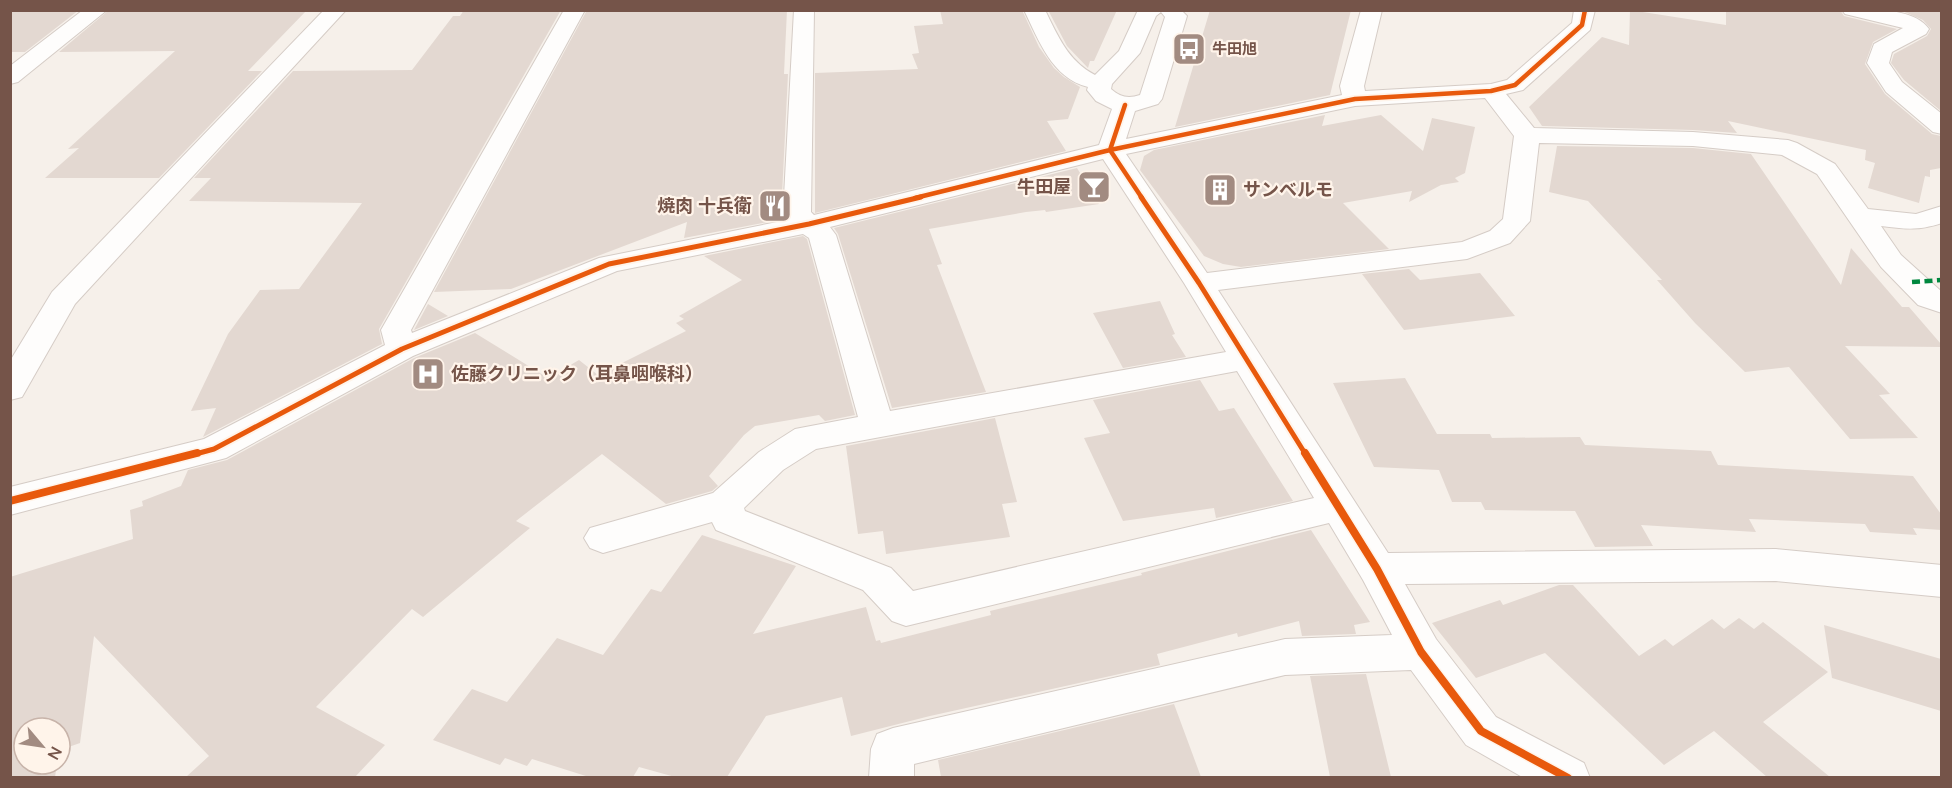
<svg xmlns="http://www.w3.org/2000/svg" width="1952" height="788" viewBox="0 0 1952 788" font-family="'Nunito Sans','Noto Sans JP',sans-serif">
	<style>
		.building { fill: #e3d8d1 }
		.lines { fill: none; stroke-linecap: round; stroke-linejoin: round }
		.street-casing { stroke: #d5ccc6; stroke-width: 2 }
		.street { fill: #fefdfc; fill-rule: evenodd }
		.quiet { stroke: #00873e; stroke-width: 4.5; stroke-dasharray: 8 4.5; stroke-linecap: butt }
		.cycleway-far2-casing { stroke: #fff4ea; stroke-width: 8 }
		.cycleway-far1-casing { stroke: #fff4ea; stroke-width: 9 }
		.cycleway-casing { stroke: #fff4ea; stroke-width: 11 }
		.cycleway-far2 { stroke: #e8590c; stroke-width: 4.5 }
		.cycleway-far1 { stroke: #e8590c; stroke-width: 5 }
		.cycleway { stroke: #e8590c; stroke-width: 8 }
		.labels { text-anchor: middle; stroke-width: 4.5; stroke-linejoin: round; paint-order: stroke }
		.far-poi-label { font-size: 15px; font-weight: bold; fill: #755449; stroke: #fff4ea; text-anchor: start }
		.poi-label { font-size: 18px; font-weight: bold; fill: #755449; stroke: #fff4ea; text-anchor: end }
	</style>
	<rect width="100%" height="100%" fill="#f6f0ea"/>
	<!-- building -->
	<path class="building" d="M10 10H79L25 52H10Z
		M109 10H307L248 71H262L159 178H45L79 148 68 149 175 51 59 52Z
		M464 10H561L379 329 382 344 203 437 216 408 191 411 228 334 260 290 299 289 362 203 189 201 211 178H194L293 71 412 70 453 16H460Z
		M587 10H787L784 74H788L781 215 783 219 684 238 687 222 511 289 434 292Z
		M940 10H1022L1039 47 1054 68 1064 77 1080 87 1068 119 1047 121 1066 151 815 213V73L918 69 912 54 919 53 914 26 943 24Z
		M1048 10H1117L1094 61H1090L1088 68 1067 46Z
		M1210 10H1351L1330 95 1175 127Z
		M1630 10 1726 25V10H1840L1844 16 1897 29 1873 42 1865 64 1885 94 1932 134 1941 136V168L1930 170V177L1925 176 1919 203 1868 188 1875 163 1865 160 1866 150 1728 121 1737 133 1693 130 1542 126 1529 107 1602 37 1629 45Z
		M1900 10H1941V111L1904 80 1891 63 1894 54 1927 36 1931 29 1923 20Z
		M1325 115 1322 126 1381 115 1423 151 1432 118 1475 127 1465 173 1455 178 1459 182 1441 185 1409 202 1412 191 1343 203 1389 249 1241 267 1223 264 1204 256 1140 170 1144 156 1154 150Z
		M1557 146 1693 148 1751 154 1841 285 1851 248 1902 307H1909L1941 344V347L1845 346 1890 394 1879 395 1918 438 1850 439 1789 367 1745 372 1695 323 1657 280H1662L1588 201 1549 192Z
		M1077 168 1099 204 1046 212 1045 210 1026 212 929 229 942 264 937 265 986 392 892 408 838 234 834 228Z
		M803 236 807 239 855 415 825 421 819 415 755 426 744 435 709 476 718 486 712 491 666 504 602 454 516 521 530 528 423 617 412 609 316 707 385 745 355 777H186L209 756 94 636 80 743 60 750V728H24V764H57L55 777H10V577L133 539 130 510 143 506 142 501 181 486 188 470 227 460 414 358 475 333 548 378 579 360 598 375 686 331 676 323 684 319 679 316 742 280 704 256Z
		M1409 269 1420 280 1480 273 1515 316 1404 330 1362 274Z
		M1160 301 1175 334 1172 335 1186 357 1123 368 1093 313Z
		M428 304 448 316 414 330Z
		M1405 378 1437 434H1490L1492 438 1580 437 1585 445 1711 451 1718 465 1913 476 1941 514V530L1913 528 1917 535 1870 532 1865 524 1749 519 1756 532 1641 525 1653 546 1595 547 1575 511 1485 510 1481 502H1452L1439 470 1374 467 1333 383Z
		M1200 380 1219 411 1234 408 1293 501 1216 518 1214 508 1123 521 1084 438 1110 433 1093 400Z
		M995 418 1017 502 1002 504 1010 537 886 554 883 531 858 534 846 446Z
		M1311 530 1370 622 1354 625 1356 634 1302 636 1299 621 1238 637 1237 633 1157 654 1160 665 930 716 851 736 842 697 766 716 727 777H675L639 767 633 777H589L532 759 527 766 505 758 500 765 433 740 472 689 507 702 557 638 603 655 651 589 661 592 702 535 796 566 753 634 866 607 876 641 880 640 881 643 991 615 990 611 1142 575 1141 573Z
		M1559 585H1573L1639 656 1665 639 1673 646 1712 619 1724 629 1739 618 1754 629 1763 622 1828 672 1763 722 1830 777H1767L1714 731 1664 765 1545 653 1476 678 1432 623 1500 600 1503 605Z
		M1824 625 1941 659V711L1832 678Z
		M1366 674 1391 777H1330L1310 676Z
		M1174 704 1201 777H941L938 760Z"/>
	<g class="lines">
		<!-- street casing -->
		<g class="street-casing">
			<path id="street" d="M83 10H107L18 82 10 84V66Z
				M324 10H346L75 304 22 397 10 400V361L52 292Z
				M564 10H585L411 330 412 333 599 258 787 220 783 215 794 10H814L811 212 814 215 1099 145 1112 109 1096 101 1087 90 1088 87C1052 78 1039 41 1024 10H1045C1058 36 1068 61 1095 75L1119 51 1138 10 1183 12 1187 16 1162 99 1158 104 1135 111 1126 139 1342 95 1340 86 1361 10H1382L1364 86 1365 91 1491 84 1507 80 1572 23 1574 10H1595L1590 30 1523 90 1506 94 1534 128 1693 132 1788 140 1797 143 1835 164 1868 209 1916 214 1942 206V223C1918 231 1905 229 1881 226L1901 255 1942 292V313L1918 305 1881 267 1817 174 1782 155 1693 146 1539 143 1530 221 1510 243 1467 259 1218 290 1388 553 1776 549 1942 565V597L1776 581 1405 584 1436 639 1496 717 1584 763 1590 778H1524L1466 745 1411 670 1285 675 914 764V778H869L871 749 877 734 893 728 1285 639 1392 635 1363 580 1329 523 906 626 892 621 863 590 716 530 712 522 603 553 590 548 584 538 590 528 713 493 759 452 795 429 858 417 809 238 803 234 617 271 413 356 226 458 10 515V487L204 439 385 345 381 330ZM1161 12 1165 17 1140 95C1128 99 1120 97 1111 89L1112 84 1140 53 1156 16ZM1485 98 1514 136 1503 219 1490 231 1462 242 1207 273 1126 154 1355 106ZM1103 159 1184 283 1226 352 890 411 836 235 830 227ZM1237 371 1314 498 913 591 891 568 745 511 744 508 783 470 816 449Z
				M1842 10C1866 10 1913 6 1929 29L1926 34 1892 52 1889 63 1902 82 1942 114V134L1933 132 1886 92 1867 63 1874 44 1903 28 1845 14Z"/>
		</g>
		<!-- street -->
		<use href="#street" class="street"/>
		<!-- quiet -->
		<path class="quiet" d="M1912 282 1942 280"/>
		<!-- cycleway-far2 casing -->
		<g class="cycleway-far2-casing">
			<path id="cycleway-far2" d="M1125 105 1110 150 1142 198
				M915 198 1110 150 1355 99 1491 91 1515 85 1582 25 1585 10"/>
		</g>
		<!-- cycleway-far1 casing -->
		<g class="cycleway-far1-casing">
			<path id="cycleway-far1" d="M1141 197 1199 283 1306 455
				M192 455 214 449 402 349 609 264 809 224 921 197"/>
		</g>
		<!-- cycleway casing -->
		<g class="cycleway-casing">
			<path id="cycleway" d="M1305 453 1377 569 1421 652 1481 731 1568 778
				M10 501 197 453"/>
		</g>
		<!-- cycleway-far2 -->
		<use href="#cycleway-far2" class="cycleway-far2"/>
		<!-- cycleway-far1 -->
		<use href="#cycleway-far1" class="cycleway-far1"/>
		<!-- cycleway -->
		<use href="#cycleway" class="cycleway"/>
	</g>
	<!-- icons -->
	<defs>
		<g id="bus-square" transform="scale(1.725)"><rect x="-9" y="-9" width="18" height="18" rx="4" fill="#a28b81" stroke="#fff4ea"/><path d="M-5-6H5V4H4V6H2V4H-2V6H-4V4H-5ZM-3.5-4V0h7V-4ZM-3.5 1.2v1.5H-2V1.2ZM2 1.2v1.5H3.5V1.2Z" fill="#fff"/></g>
		<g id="bar-square" transform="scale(1.725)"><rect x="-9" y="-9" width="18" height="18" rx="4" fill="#a28b81" stroke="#fff4ea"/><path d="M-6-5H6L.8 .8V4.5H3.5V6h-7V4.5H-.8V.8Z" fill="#fff"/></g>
		<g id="building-square" transform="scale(1.725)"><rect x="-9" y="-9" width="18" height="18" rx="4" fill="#a28b81" stroke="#fff4ea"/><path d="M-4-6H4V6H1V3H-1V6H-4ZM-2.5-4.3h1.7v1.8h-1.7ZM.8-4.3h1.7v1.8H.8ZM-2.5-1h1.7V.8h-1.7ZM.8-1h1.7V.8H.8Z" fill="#fff"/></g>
		<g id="restaurant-square" transform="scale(1.725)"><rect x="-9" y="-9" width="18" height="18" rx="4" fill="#a28b81" stroke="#fff4ea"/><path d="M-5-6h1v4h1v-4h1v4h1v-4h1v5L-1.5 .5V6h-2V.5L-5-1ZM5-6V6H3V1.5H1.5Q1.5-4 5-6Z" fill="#fff"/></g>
		<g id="hospital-square" transform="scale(1.725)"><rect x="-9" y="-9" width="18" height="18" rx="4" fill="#a28b81" stroke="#fff4ea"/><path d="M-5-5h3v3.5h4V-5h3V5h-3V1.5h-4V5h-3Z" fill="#fff"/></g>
	</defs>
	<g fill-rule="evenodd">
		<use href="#bus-square" x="1189" y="49"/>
		<use href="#bar-square" x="1094" y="187"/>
		<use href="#building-square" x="1220" y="190"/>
		<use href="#restaurant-square" x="775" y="206"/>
		<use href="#hospital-square" x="428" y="374"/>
	</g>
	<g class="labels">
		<!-- far-poi labels -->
		<g class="far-poi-label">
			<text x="1212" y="54">牛田旭</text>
		</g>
		<!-- poi labels -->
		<g class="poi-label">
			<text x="1071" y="193">牛田屋</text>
			<text x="1243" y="196" text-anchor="start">サンベルモ</text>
			<text x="752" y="212">焼肉 十兵衛</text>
			<text x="451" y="380" text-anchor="start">佐藤クリニック（耳鼻咽喉科）</text>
		</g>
	</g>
	<!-- border -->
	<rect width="1952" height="788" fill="none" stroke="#755449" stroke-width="24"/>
	<!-- north arrow -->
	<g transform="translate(42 746) rotate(119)"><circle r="28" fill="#fff4ea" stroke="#c8b4aa" stroke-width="1.5"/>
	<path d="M0-4.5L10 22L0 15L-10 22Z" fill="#a28b81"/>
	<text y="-9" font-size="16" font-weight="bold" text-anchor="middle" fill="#755449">N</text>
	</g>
</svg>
